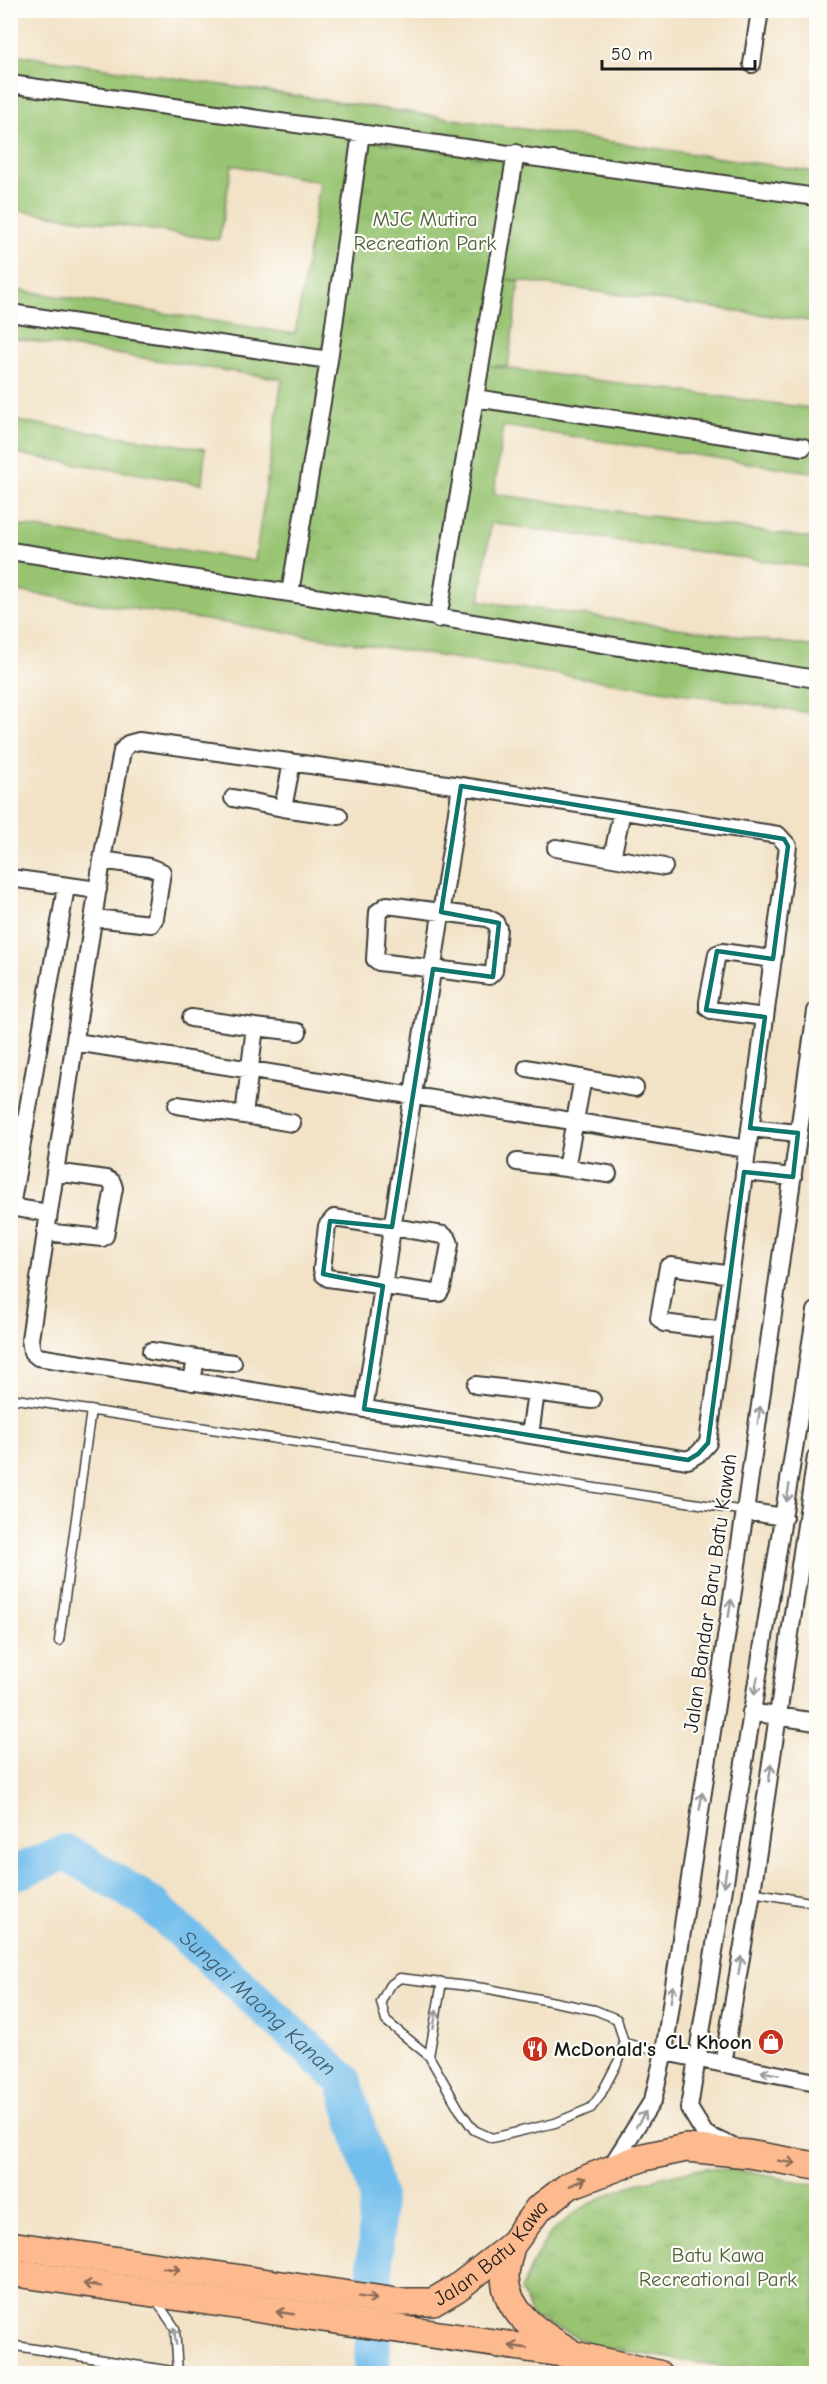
<svg xmlns="http://www.w3.org/2000/svg" width="827" height="2384" viewBox="0 0 827 2384" font-family="'Comic Neue',sans-serif">
	<style>
		.park { fill: url(#park-tufts); stroke: #5a7047; stroke-width: 1.5 }
		.garden { fill: #98c472; stroke: #5a7047; stroke-width: 1.5 }
		.lines { fill: none; stroke-linecap: round; stroke-linejoin: round }
		.river { stroke: #72beec; stroke-width: 36 }
		.service-casing { stroke: #3c3a36; stroke-width: 11 }
		.minor-casing { stroke: #3c3a36; stroke-width: 20 }
		.trunk-casing { stroke: #3c3a36; stroke-width: 30 }
		.service { stroke: #fff; stroke-width: 8 }
		.minor { stroke: #fff; stroke-width: 16 }
		.trunk { stroke: #fcba8e; stroke-width: 27 }
		.oneway { stroke: #999 }
		.oneway2 { stroke: #8c6b55 }
		.marked { fill: none; stroke: #0f766e; stroke-width: 4.5; stroke-linejoin: round }
		.labels { text-anchor: middle; stroke-width: 4.5; stroke-linejoin: round; paint-order: stroke }
		.park-label { font-size: 21px; fill: #4e5f3e; stroke: #fdfcf7 }
		.street-label { font-size: 21px; fill: #1c1c1c; stroke: #fdfcf7 }
		.poi-label { font-size: 21px; font-weight: bold; fill: #1c1c1c; stroke: #fdfcf7; text-anchor: end }
		.water-label { font-size: 22px; font-style: italic; fill: #3e5d6f; stroke: #fdfcf7 }
	</style>
	<defs>
		<pattern id="park-tufts" width="24" height="20" patternUnits="userSpaceOnUse" patternTransform="scale(1.5)"><rect width="24" height="20" fill="#98c472"/><path d="M3 7l-1-3M5 7V3M7 7l1-3M15 17l-1-3M17 17v-4M19 17l1-3" fill="none" stroke="#82a862"/></pattern>
	</defs>
	<rect width="100%" height="100%" fill="#fdfcf7"/>
	<filter id="ink" filterUnits="userSpaceOnUse"><feTurbulence type="fractalNoise" baseFrequency=".0167" numOctaves="2"/><feDisplacementMap in="SourceGraphic" scale="12" xChannelSelector="R" yChannelSelector="G"/><feConvolveMatrix kernelMatrix="1 2 1 2 8 2 1 2 1" color-interpolation-filters="sRGB"/></filter>
	<filter id="wash" filterUnits="userSpaceOnUse"><feTurbulence type="fractalNoise" baseFrequency=".008" numOctaves="4" result="noise"/><feDisplacementMap in="SourceGraphic" scale="24" xChannelSelector="R" yChannelSelector="G"/><feGaussianBlur stdDeviation="1.35" result="paint"/><feColorMatrix in="noise" values="0 0 0 0 0 0 0 0 0 0 0 0 0 0 0 0 0 1.4 0 .05"/><feComposite in="paint" operator="in"/></filter>
	<g filter="url(#wash)">
		<rect width="100%" height="100%" fill="#f2e2c6"/>
		<!-- park -->
		<path class="park" d="M361 133 516 153 438 619 290 593Z
			M706 2168 743 2171 816 2185V2373H767L597 2347 533 2317 521 2290C529 2271 538 2250 551 2233 556 2227 563 2223 569 2218 608 2187 658 2177 706 2168Z"/>
		<!-- garden -->
		<path class="garden" d="M11 54 816 172V322L507 279 519 282 508 366H490L816 409V473L503 426 494 494 816 539V568L491 523 480 601 816 647V714L11 590 10 524 255 561 282 379 11 338V313L327 366 290 593 438 619 515 161 360 140 329 360 11 311V289L295 334 320 182 232 165 219 240 11 209Z
			M10 420 205 449 202 484 11 453Z"/>
		<g class="lines">
			<!-- river -->
			<path class="river" id="s1" d="M10 1875 66 1852 150 1903 344 2081 377 2195 372 2374"/>
		</g>
	</g>
	<g filter="url(#ink)">
		<g class="lines">
			<!-- service casing -->
			<g class="service-casing">
				<path id="service" d="M10 1398 745 1511
					M802 1554 816 1556
					M59 1641 91 1410
					M752 1892 816 1903
					M400 1978 484 1988 595 2010 617 2019 624 2043 621 2056 600 2096 591 2108 555 2123 492 2138 474 2130 459 2109 429 2056 386 2021 381 2002 389 1986Z
					M624 2043 664 2052
					M429 2056 442 1982
					M10 2345 178 2372 175 2328 155 2299"/>
			</g>
			<!-- minor casing -->
			<g class="minor-casing">
				<path id="minor" d="M752 64 760 10
					M10 84C279 122 548 158 816 197
					M10 313 329 360
					M475 398 803 447
					M10 551 290 593 816 679
					M290 593 329 360 361 133
					M438 619 516 153
					M139 741 461 786 778 835 788 846 708 1443 698 1454 688 1460 38 1357 32 1352 30 1339 102 860 122 751 128 744Z
					M233 798 283 808 292 762
					M283 808 339 816
					M556 848 664 867
					M612 858 622 811
					M10 878 98 890
					M387 905 487 918 495 922 498 928 494 971 489 976 483 975 379 962 375 959 378 912Z
					M94 918 151 924 155 918 162 872 149 867 102 860
					M765 1017 711 1010 708 1008V1002L717 954 722 952 773 959
					M191 1018 255 1027
					M76 1042 747 1149
					M527 1068 635 1088
					M177 1105 244 1115 255 1027 298 1032
					M244 1115 292 1123
					M750 1128 798 1133
					M517 1162 566 1168 583 1078
					M566 1168 608 1174
					M744 1172 793 1177
					M10 1207 48 1213
					M11 1207 66 887
					M334 1218 443 1235 448 1239 450 1244 442 1288 439 1293H434L328 1278 323 1274 322 1269 327 1226Z
					M45 1232 102 1238 105 1236 114 1188 112 1182 106 1179 55 1172
					M724 1331 664 1323 659 1318 668 1267 671 1266 731 1275
					M151 1351 196 1358
					M192 1382 196 1358 233 1363
					M476 1385 536 1392
					M364 1409 461 786
					M530 1435 536 1392 592 1400
					M745 1511 784 1517
					M751 1712 816 1722
					M664 2052 816 2082
					M723 2064 752 1892 816 1457
					M731 2146 705 2134 689 2108 816 1311
					M610 2168 653 2100 664 2052 745 1511 816 1011"/>
			</g>
			<!-- trunk casing -->
			<g class="trunk-casing">
				<g id="trunk">
					<path id="s2" d="M10 2245 397 2302H433L457 2288 511 2246 538 2209 570 2185 644 2157 686 2148 748 2154 816 2166"/>
					<path d="M511 2246C509 2255 506 2265 505 2274 504 2311 538 2333 567 2350"/>
					<path d="M10 2272 575 2355 658 2374"/>
				</g>
			</g>
			<!-- service -->
			<use href="#service" class="service"/>
			<!-- minor -->
			<use href="#minor" class="minor"/>
			<!-- trunk -->
			<use href="#trunk" class="trunk"/>
		</g>
		<!-- one-way arrows -->
		<defs><path id="oneway-shaft" d="M-6 0H5M1.5-3L5.5 0L1.5 3" fill="none" stroke-width="1.6" stroke-linecap="round" stroke-linejoin="round" transform="scale(1.5)"/></defs>
		<g class="oneway">
			<use href="#oneway-shaft" transform="translate(759 1415) rotate(-82)"/>
			<use href="#oneway-shaft" transform="translate(788 1493) rotate(99)"/>
			<use href="#oneway-shaft" transform="translate(730 1608) rotate(-81)"/>
			<use href="#oneway-shaft" transform="translate(756 1686) rotate(100)"/>
			<use href="#oneway-shaft" transform="translate(770 1773) rotate(-82)"/>
			<use href="#oneway-shaft" transform="translate(701 1801) rotate(-81)"/>
			<use href="#oneway-shaft" transform="translate(725 1878) rotate(99)"/>
			<use href="#oneway-shaft" transform="translate(740 1965) rotate(-80)"/>
			<use href="#oneway-shaft" transform="translate(672 1994) rotate(-81)"/>
			<use href="#oneway-shaft" transform="translate(435 2019) rotate(-80)"/>
			<use href="#oneway-shaft" transform="translate(770 2073) rotate(-170)"/>
			<use href="#oneway-shaft" transform="translate(641 2119) rotate(-58)"/>
			<use href="#oneway-shaft" transform="translate(175 2336) rotate(-98)"/>
		</g>
		<g class="oneway2">
			<use href="#oneway-shaft" transform="translate(787 2162) rotate(9)"/>
			<use href="#oneway-shaft" transform="translate(578 2182) rotate(-25)"/>
			<use href="#oneway-shaft" transform="translate(172 2269) rotate(8)"/>
			<use href="#oneway-shaft" transform="translate(92 2285) rotate(-171)"/>
			<use href="#oneway-shaft" transform="translate(368 2298) rotate(9)"/>
			<use href="#oneway-shaft" transform="translate(285 2313) rotate(-172)"/>
			<use href="#oneway-shaft" transform="translate(518 2347) rotate(-172)"/>
		</g>
	</g>
	<!-- marked area -->
	<path class="marked" d="M461 786 784 839 788 846 773 959 717 951 706 1010 765 1017 750 1128 798 1133 793 1177 744 1172 708 1443 698 1454 688 1460 364 1409 383 1286 323 1274 330 1221 392 1227 433 969 493 977 499 923 441 912Z"/>
	<!-- icons -->
	<defs>
		<g id="shop-disc" transform="scale(1.35)"><circle r="9.5" fill="#c8321e" stroke="#fdfcf7"/><path d="M-5-2.5h2.3a2.7 3.5 0 0 1 5.4 0H5L5.5 6h-11ZM-1.5-2.5h3a1.5 2.3 0 0 0-3 0Z" fill="#fff"/></g>
		<g id="restaurant-disc" transform="scale(1.35)"><circle r="9.5" fill="#c8321e" stroke="#fdfcf7"/><path d="M-5-6h1v4h1v-4h1v4h1v-4h1v5L-1.5 .5V6h-2V.5L-5-1ZM5-6V6H3V1.5H1.5Q1.5-4 5-6Z" fill="#fff"/></g>
	</defs>
	<g fill-rule="evenodd">
		<use href="#shop-disc" x="771" y="2042"/>
		<use href="#restaurant-disc" x="535" y="2049"/>
	</g>
	<g class="labels">
		<!-- park labels -->
		<g class="park-label">
			<text x="425" y="226">MJC Mutira<tspan x="425" dy="24">Recreation Park</tspan></text>
			<text x="718" y="2262">Batu Kawa<tspan x="718" dy="24">Recreational Park</tspan></text>
		</g>
		<!-- street labels -->
		<g class="street-label">
			<text transform="translate(710 1593) rotate(-82)" y="7">Jalan Bandar Baru Batu Kawah</text>
			<text dy="7" stroke="none"><textPath href="#s2" startOffset="504">Jalan Batu Kawa</textPath></text>
		</g>
		<!-- poi labels -->
		<g class="poi-label">
			<text x="752" y="2049">CL Khoon</text>
			<text x="554" y="2056" text-anchor="start">McDonald's</text>
		</g>
		<!-- water labels -->
		<g class="water-label">
			<text dy="8" stroke="none"><textPath href="#s1" startOffset="306">Sungai Maong Kanan</textPath></text>
		</g>
	</g>
	<!-- margin -->
	<rect width="827" height="2384" fill="none" stroke="#fdfcf7" stroke-width="36"/>
	<!-- scale -->
	<path d="M602 60v9h153v-9" fill="none" stroke="#1c1c1c" stroke-width="3"/>
	<text x="611" y="60" font-size="18" fill="#1c1c1c" stroke="#fdfcf7" stroke-width="4.5" paint-order="stroke">50 m</text>
</svg>
